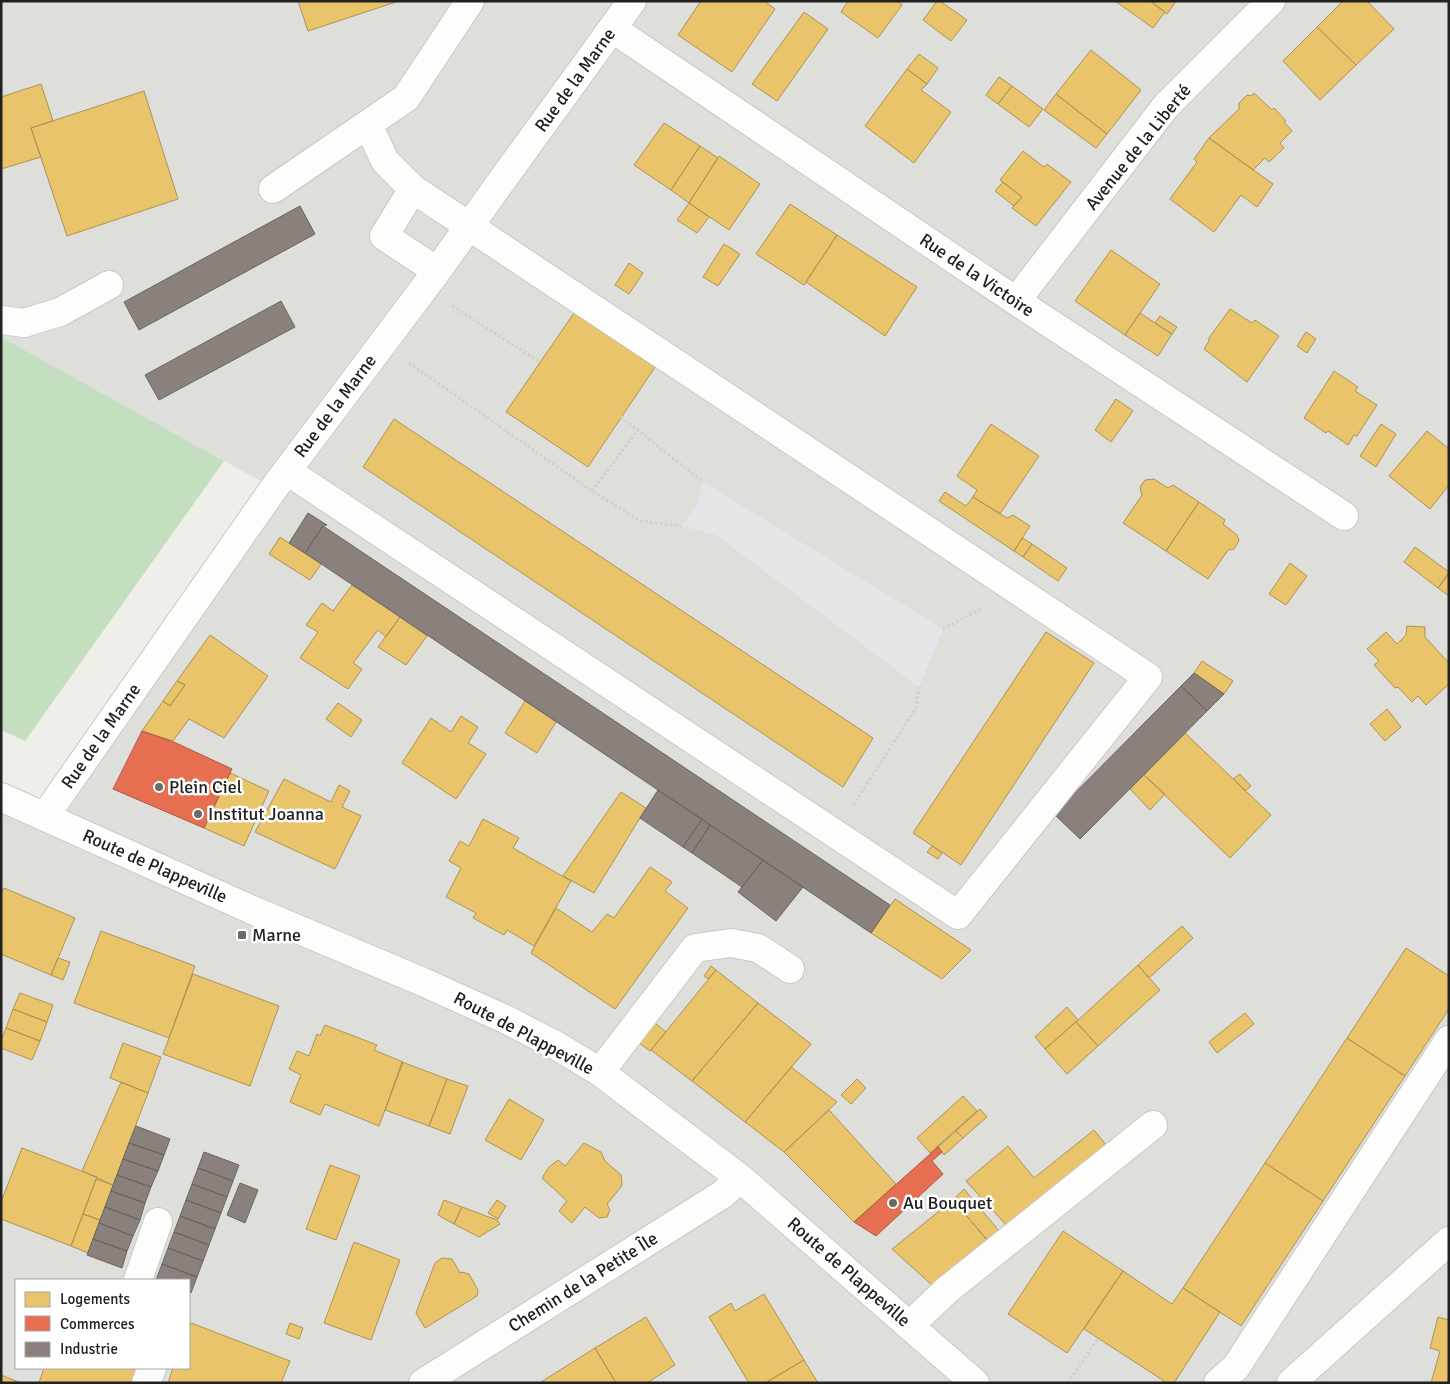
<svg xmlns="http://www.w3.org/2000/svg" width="1450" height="1384" viewBox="0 0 1450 1384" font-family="Signika,sans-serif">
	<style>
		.residential { fill: #dededb; fill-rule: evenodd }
		.forest { fill: #c4dec0 }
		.plaza { fill: #e6e5e8 }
		.homes { fill: #e9c46a; stroke: #ad9354 }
		.shops { fill: #e76f51; stroke: #ac5843 }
		.industry { fill: #8a817c; stroke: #6a6461 }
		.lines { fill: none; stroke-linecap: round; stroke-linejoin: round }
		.minor-casing { stroke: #c8c8c6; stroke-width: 30 }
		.path { stroke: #d8cec9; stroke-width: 3; stroke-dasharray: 2.5 2.5; stroke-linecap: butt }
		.minor { stroke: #fdfdfc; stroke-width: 28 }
		.poi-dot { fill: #696967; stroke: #fff; stroke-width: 2 }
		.labels { text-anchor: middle; stroke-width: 5; stroke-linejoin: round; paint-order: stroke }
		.street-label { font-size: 18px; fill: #212121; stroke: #fff }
		.poi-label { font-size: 18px; fill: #212121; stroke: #fff; text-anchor: start }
	</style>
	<rect width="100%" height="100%" fill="#efefea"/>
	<!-- residential -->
	<path class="residential" d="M1 1H1449V1383H1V797L45 816 273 488 1 337ZM16 1280H189V1368H16Z"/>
	<!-- forest -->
	<path class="forest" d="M1 337 224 461 25 741 1 730Z"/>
	<!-- plaza -->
	<path class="plaza" d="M703 482 943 629 919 687 716 535 681 526 696 508Z"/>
	<!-- homes -->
	<path class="homes" d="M298 1H399L308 31Z
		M701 1H764L775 9 732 72 678 35Z
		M848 1H897L902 5 878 38 841 12Z
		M937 1H940L967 20 951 41 923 20Z
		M1115 1H1150L1165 12 1153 28Z
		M1150 1H1176L1167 14Z
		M1343 1H1367L1394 29 1356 65 1317 27Z
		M804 12 828 29 777 101 752 84Z
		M1317 27 1356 65 1320 100 1283 61Z
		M1091 50 1141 90 1107 134 1056 94Z
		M919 54 938 68 927 84 907 69Z
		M907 69 927 84 921 90 951 112 914 163 865 126Z
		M999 77 1012 86 998 104 986 95Z
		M41 84 53 121 31 128 41 157 1 169V97Z
		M1012 86 1043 109 1029 127 998 104Z
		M144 91 178 199 67 236 31 128Z
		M1254 93 1272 110 1274 108 1286 121 1284 122 1292 131 1280 143 1284 148 1269 162 1265 158 1253 170 1209 138 1239 109V103L1247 95 1252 96Z
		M1056 94 1107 134 1096 148 1044 110Z
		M664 123 700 146 671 190 634 165Z
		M1209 138 1273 184 1257 207 1241 195 1214 232 1170 199 1197 162 1194 159Z
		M700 146 718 158 689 203 671 190Z
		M1023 151 1044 167 1047 164 1071 182 1036 226 1012 208 1022 197 1000 180Z
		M719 156 760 184 729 230 689 203Z
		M1003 182 1022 197 1014 206 995 191Z
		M689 203 709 217 697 233 677 220Z
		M790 204 837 235 804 285 756 254Z
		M837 235 917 287 885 336 806 282Z
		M724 244 740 254 718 286 703 277Z
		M1111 250 1160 284 1125 335 1075 301Z
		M629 263 643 273 629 294 615 285Z
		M1230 309 1252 323 1255 320 1279 336 1247 382 1204 349 1209 341V338Z
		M574 313 655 367 588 467 506 412Z
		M1140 313 1172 334 1158 356 1125 335Z
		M1160 316 1177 327 1172 334 1155 323Z
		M1306 332 1316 339 1307 353 1297 346Z
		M1334 371 1358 387 1355 391 1377 405 1357 436 1354 435 1348 445 1328 431 1326 433 1304 418Z
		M1116 399 1133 411 1111 442 1095 430Z
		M394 419 873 738 843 787 363 467Z
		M991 424 1039 456 1000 514 973 497 977 490 957 476Z
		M1381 424 1396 434 1376 467 1360 456Z
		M1427 431 1449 449V485L1430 509 1389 476Z
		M1154 479 1168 488 1173 485 1199 502 1166 551 1123 523 1142 495 1140 487 1145 480Z
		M945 492 966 506 973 497 1007 518 1013 515 1030 526 1014 551 939 501Z
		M1199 502 1225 520 1223 524 1237 535 1239 541 1234 549 1228 550 1208 579 1166 551Z
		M280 537 321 564 310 580 269 554Z
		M1023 538 1032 544 1023 557 1014 551Z
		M1032 544 1067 568 1058 581 1023 557Z
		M1415 547 1449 572 1438 588 1404 562Z
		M1290 563 1307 576 1286 605 1269 594Z
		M1449 574V596L1438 588Z
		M352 585 400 617 386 637 378 630 353 663 362 669 348 689 300 658 318 632 306 625 322 603 333 611Z
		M400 617 427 636 406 665 378 647Z
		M1407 626 1425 627V637L1449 663V684L1426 705 1418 696 1412 702 1398 687 1395 688 1374 665 1379 661 1367 649 1386 632 1397 644 1406 635Z
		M1046 632 1094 663 961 865 913 833Z
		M210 635 268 676 224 738 189 719 173 741 142 731 163 701 170 706 185 685 177 681Z
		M1202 661 1233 681 1224 694 1194 673Z
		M177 681 185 685 170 706 163 701Z
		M525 701 556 722 537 753 505 733Z
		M338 703 362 720 351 737 326 719Z
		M1387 709 1401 727 1385 741 1370 724Z
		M461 716 478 727 468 743 486 754 456 799 402 763 431 718 451 732Z
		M1185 733 1271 815 1230 858 1144 775Z
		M230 773 269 791 244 846 204 828Z
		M1240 774 1251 786 1245 791 1233 779Z
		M1144 775 1165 794 1150 810 1130 789Z
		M284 779 331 802 339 785 350 791 342 807 361 816 335 869 255 832Z
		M621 792 646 808 594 893 563 876Z
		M483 819 519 838 513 848 571 881 534 946 507 930 504 935 473 918 476 913 446 897 461 868 449 861 460 841 469 846Z
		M932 846 942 853 938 859 927 852Z
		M650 867 672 882 665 891 688 908 615 1009 531 953 556 908 592 932 607 914 614 918Z
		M4 888 75 918 51 975 1 954V895Z
		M895 899 971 950 942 979 871 933Z
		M1182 926 1193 938 1149 978 1138 965Z
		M101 931 195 966 169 1038 74 1003Z
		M1406 948 1449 976V1009L1405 1076 1347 1038Z
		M58 958 70 962 63 980 51 975Z
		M1138 965 1160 990 1098 1046 1076 1022Z
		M711 966 716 970 708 979 704 976Z
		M716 970 758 1003 692 1081 651 1050Z
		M193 974 279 1006 250 1086 163 1054Z
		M20 993 53 1005 47 1022 13 1009Z
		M758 1003 811 1044 745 1122 692 1081Z
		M1067 1007 1078 1020 1045 1049 1035 1037Z
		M13 1009 47 1022 40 1041 6 1028Z
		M1245 1013 1254 1024 1217 1053 1209 1042Z
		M1076 1022 1098 1046 1067 1074 1045 1049Z
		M655 1023 666 1032 650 1051 639 1043Z
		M325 1025 377 1045 374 1050 403 1062 379 1126 325 1104 320 1115 290 1102 301 1075 289 1069 297 1051 309 1056 317 1034 320 1036Z
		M6 1028 40 1041 32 1060 1 1048V1041Z
		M1347 1038 1405 1076 1323 1201 1265 1163Z
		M123 1043 161 1057 148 1093 110 1078Z
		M402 1062 447 1079 429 1126 385 1110Z
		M791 1067 837 1102 784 1152 745 1122Z
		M447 1079 468 1086 450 1134 429 1126Z
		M857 1079 866 1088 851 1104 841 1095Z
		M121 1082 148 1093 113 1185 82 1171Z
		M963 1096 977 1111 930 1153 917 1138Z
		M509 1099 544 1120 521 1160 485 1140Z
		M980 1109 987 1117 963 1138 956 1131Z
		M829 1110 896 1184 854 1222 784 1152Z
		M1094 1130 1106 1145 1007 1226 966 1181 1008 1146 1034 1178Z
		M956 1131 963 1138 944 1155 938 1147Z
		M584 1143 601 1152 605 1161 621 1175 622 1183 621 1187 607 1204 610 1210 607 1217 599 1218 585 1207 572 1223 559 1211 567 1201 542 1178 549 1167 558 1160 565 1166Z
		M22 1148 97 1177 71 1246 1 1219V1202Z
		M1265 1163 1323 1201 1241 1326 1183 1288Z
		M330 1165 360 1176 336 1240 306 1229Z
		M96 1179 113 1185 100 1220 83 1214Z
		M964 1189 1000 1232 988 1241 953 1200Z
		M444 1200 462 1207 454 1224 438 1215Z
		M497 1200 506 1206 498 1219 488 1213Z
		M953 1200 988 1241 933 1286 892 1249Z
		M462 1207 497 1220 500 1224 479 1237 454 1224Z
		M83 1214 100 1220 88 1253 71 1246Z
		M1063 1231 1123 1271 1067 1353 1008 1314Z
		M354 1242 400 1260 371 1340 324 1323Z
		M442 1258 452 1259 460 1273 462 1272 469 1274 478 1290 477 1296 425 1328 416 1313 435 1263Z
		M1123 1271 1172 1304 1183 1288 1220 1312 1174 1383H1163L1164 1381 1084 1329Z
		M764 1294 804 1360 765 1383H749L709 1317 731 1303 735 1311Z
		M646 1317 675 1365 647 1383H616L595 1348Z
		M1438 1317 1449 1320V1383H1431L1440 1351 1430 1348Z
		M191 1323 290 1361 281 1383H168L173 1368H189V1328Z
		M290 1323 303 1328 299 1339 286 1334Z
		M595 1348 616 1383H542L541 1382Z
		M804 1360 818 1383H765Z
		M44 1368H143L138 1383H39Z
		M1 1375 21 1383H1Z"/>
	<!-- shops -->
	<path class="shops" d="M142 731 176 743 232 769 204 828 113 789Z
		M938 1147 942 1152 932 1161 943 1174 876 1236 854 1222Z"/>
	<!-- industry -->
	<path class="industry" d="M300 206 315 234 139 330 124 302Z
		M281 301 295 327 159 400 145 375Z
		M308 513 327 525 323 526 305 553 289 543Z
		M323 526 890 905 871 933 305 553Z
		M1194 673 1224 694 1207 711 1181 686Z
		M1181 686 1207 711 1080 839 1054 814Z
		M658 790 702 819 683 847 640 818Z
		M702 819 710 825 692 853 683 847Z
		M710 825 763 860 742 887 692 853Z
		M763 860 803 887 776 921 738 892Z
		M136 1126 170 1139 164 1155 129 1143Z
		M129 1143 164 1155 158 1171 123 1159Z
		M204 1152 239 1165 233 1181 198 1168Z
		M123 1159 158 1171 151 1187 117 1175Z
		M198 1168 233 1181 227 1197 192 1184Z
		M117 1175 151 1187 145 1203 111 1191Z
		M240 1183 258 1190 245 1223 227 1215Z
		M192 1184 227 1197 221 1213 186 1200Z
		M111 1191 145 1203 140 1220 105 1207Z
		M186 1200 221 1213 215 1229 180 1216Z
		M105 1207 140 1220 133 1236 99 1223Z
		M180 1216 215 1229 209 1245 174 1232Z
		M99 1223 133 1236 127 1251 93 1239Z
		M174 1232 209 1245 203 1261 168 1248Z
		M93 1239 127 1251 122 1268 87 1255Z
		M168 1248 203 1261 197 1277 162 1264Z
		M162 1264 197 1277 191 1293 189 1292V1280H156Z"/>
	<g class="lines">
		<!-- minor casing -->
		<g class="minor-casing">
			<path id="minor" d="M613 29 1016 301 1344 516
				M368 125 385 161 413 189 384 236 437 271
				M273 189 406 98 470 1
				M1016 301 1166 106 1271 1
				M1 320 24 323 60 312 109 285
				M287 471 958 915 1148 677 413 189
				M1 797 250 909 423 982 505 1019 557 1046 600 1072 740 1178 975 1383
				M45 816 274 488 437 271 508 172 632 1
				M600 1072 695 948 731 943 758 948 790 969
				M138 1280 158 1222
				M910 1325 947 1290 1153 1125
				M146 1383 152 1368
				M423 1383 723 1194 740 1178
				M1218 1383 1236 1367 1449 1040
				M1291 1383 1449 1241"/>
		</g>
		<!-- path -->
		<path class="path" d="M452 306 540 362
			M409 363 592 491 640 521 681 526
			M621 417 703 482
			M592 491 638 430
			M943 629 982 608
			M853 805 916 708 919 687
			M1068 1383 1098 1338"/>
		<!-- minor -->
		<use href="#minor" class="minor"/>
	</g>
	<!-- markers -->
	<g class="poi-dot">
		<circle cx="159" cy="787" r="5"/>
		<circle cx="198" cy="814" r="5"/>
		<rect x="237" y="930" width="10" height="10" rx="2.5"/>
		<circle cx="893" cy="1203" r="5"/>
	</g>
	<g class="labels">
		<!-- street labels -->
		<g class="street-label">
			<text transform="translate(575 80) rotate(-54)" y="6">Rue de la Marne</text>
			<text transform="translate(1138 147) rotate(-51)" y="6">Avenue de la Liberté</text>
			<text transform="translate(977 275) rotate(34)" y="6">Rue de la Victoire</text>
			<text transform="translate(335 406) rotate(-53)" y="6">Rue de la Marne</text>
			<text transform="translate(101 736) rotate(-55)" y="6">Rue de la Marne</text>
			<text transform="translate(155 866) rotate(24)" y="6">Route de Plappeville</text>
			<text transform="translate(524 1033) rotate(28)" y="6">Route de Plappeville</text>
			<text transform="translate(849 1272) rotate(41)" y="6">Route de Plappeville</text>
			<text transform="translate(583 1282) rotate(-32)" y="6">Chemin de la Petite Île</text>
		</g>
		<!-- poi labels -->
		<g class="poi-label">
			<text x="169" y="793">Plein Ciel</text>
			<text x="208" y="820">Institut Joanna</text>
			<text x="252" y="941">Marne</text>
			<text x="903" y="1209">Au Bouquet</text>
		</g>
	</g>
	<!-- border -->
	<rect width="1450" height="1384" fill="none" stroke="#212121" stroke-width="5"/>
	<!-- legend -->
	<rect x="15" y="1279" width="175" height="90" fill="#ffffff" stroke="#a6a6a6"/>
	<rect x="25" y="1292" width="25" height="15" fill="#e9c46a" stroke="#a6a6a6"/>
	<text x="60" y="1304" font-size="15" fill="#212121">Logements</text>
	<rect x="25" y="1316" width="25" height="15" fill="#e76f51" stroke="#a6a6a6"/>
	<text x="60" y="1329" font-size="15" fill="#212121">Commerces</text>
	<rect x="25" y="1342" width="25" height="15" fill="#8a817c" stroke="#a6a6a6"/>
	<text x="60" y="1354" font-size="15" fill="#212121">Industrie</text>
</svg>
